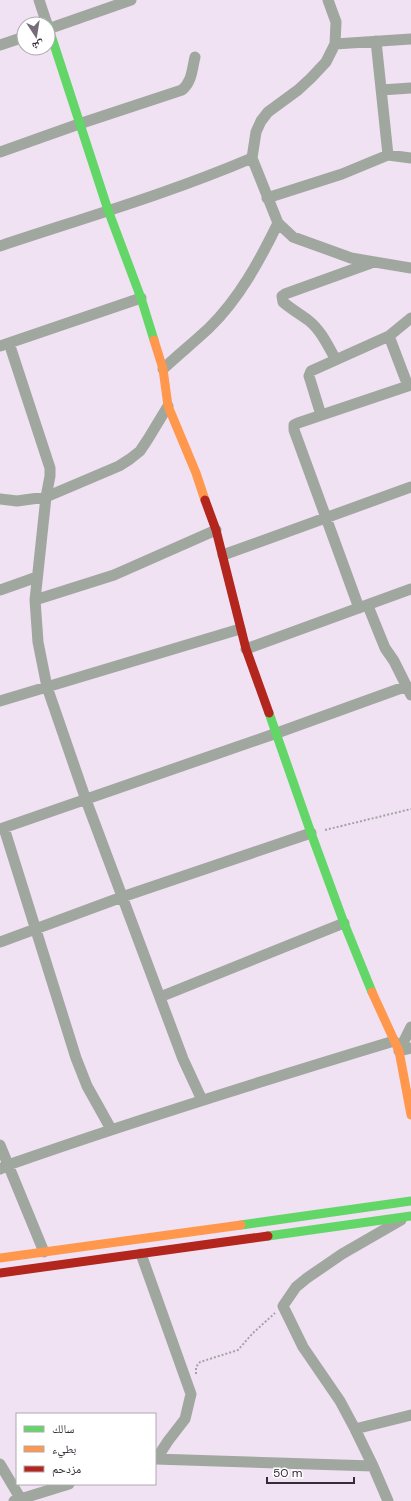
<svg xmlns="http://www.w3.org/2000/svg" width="411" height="1501" viewBox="0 0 411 1501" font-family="'DM Sans','Noto Naskh Arabic',sans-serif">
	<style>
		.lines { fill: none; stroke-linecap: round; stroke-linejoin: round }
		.path { stroke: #a3a4a2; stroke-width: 2; stroke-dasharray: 2 2; stroke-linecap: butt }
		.street { stroke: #a0a79f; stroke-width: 11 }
		.fast { stroke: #63d668; stroke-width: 9 }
		.slow { stroke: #ff974d; stroke-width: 9 }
		.jam { stroke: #b3261e; stroke-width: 9 }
	</style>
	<rect width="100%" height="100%" fill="#f0e1f3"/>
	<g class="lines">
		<!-- path -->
		<path class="path" d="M325 830 411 809
			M196 1374V1367L200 1362 238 1350 253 1333 275 1313"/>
		<!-- street -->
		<path class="street" d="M39 0 47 24
			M328 0 336 22 335 44 326 62 311 78 298 90 268 112 261 121 256 132 252 158 278 223 293 237 351 258 411 268
			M48 29 131 0
			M376 41 388 155
			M335 44 411 39
			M0 45 24 37
			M381 90 411 88
			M0 152 79 124 182 90C192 82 192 69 195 57
			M267 198 342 174 388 155 411 158
			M0 246C84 218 170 193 252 158
			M389 336 408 386
			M9 343 50 468V476L46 497 35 600 38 642 47 687 86 800 183 1059 202 1100
			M0 346 141 298
			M336 360C328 346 321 330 308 320 300 314 291 309 283 302L282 296 285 294 371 263
			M163 369C178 355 194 342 209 328 239 299 260 260 278 223
			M321 415 309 376 311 371 389 336 411 318
			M0 499 17 501 46 497 119 466 130 459 140 451 148 439 168 406
			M223 555 411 487
			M0 590 37 577
			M35 600 114 575 216 530
			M368 606 385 648 394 661 411 695
			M359 608 294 430V425L298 423 411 385
			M246 649 411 589
			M0 701 240 629
			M4 828 76 1058 87 1086 111 1129
			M0 829 277 733 407 686
			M0 942 122 897 311 833
			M160 997 344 923
			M399 1051 411 1027
			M399 1051 411 1048
			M0 1145 44 1252
			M0 1169 8 1165C136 1120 265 1080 394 1041
			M141 1254 191 1394 185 1419 168 1441 157 1458
			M355 1429 411 1415
			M155 1459 373 1466
			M0 1464 22 1501
			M14 1501 69 1484
			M388 1501 373 1466 355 1429 340 1401 303 1347 283 1306 296 1287 307 1278 342 1254 401 1220"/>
		<!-- fast -->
		<path class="fast" d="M48 26 108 210 141 298 154 340
			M269 713 311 833 344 923 372 992
			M241 1225 411 1201
			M268 1236 411 1216"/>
		<!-- slow -->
		<path class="slow" d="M154 340 163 369 168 406 196 473 205 500
			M372 992 399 1051 411 1115
			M0 1258 241 1225"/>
		<!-- jam -->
		<path class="jam" d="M205 500 216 530 246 649 269 713
			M0 1273 268 1236"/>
	</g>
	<!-- legend -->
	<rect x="16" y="1413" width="140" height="72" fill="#ffffff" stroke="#aeaaaf"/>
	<rect x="24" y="1426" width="20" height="6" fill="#63d668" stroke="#aeaaaf"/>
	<text x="52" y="1433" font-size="12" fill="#352b37">سالك</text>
	<rect x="24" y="1446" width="20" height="6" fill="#ff974d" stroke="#aeaaaf"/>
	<text x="52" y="1453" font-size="12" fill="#352b37">بطيء</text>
	<rect x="24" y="1466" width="20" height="6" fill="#b3261e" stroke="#aeaaaf"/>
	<text x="52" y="1473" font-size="12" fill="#352b37">مزدحم</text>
	<!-- north arrow -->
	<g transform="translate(36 36) rotate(168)"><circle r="19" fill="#ffffff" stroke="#aeaaaf"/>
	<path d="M0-3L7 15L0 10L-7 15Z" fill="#766b79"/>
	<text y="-6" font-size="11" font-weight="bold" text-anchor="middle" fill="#352b37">ش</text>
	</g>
	<!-- scale -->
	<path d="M267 1477v6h87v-6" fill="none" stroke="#352b37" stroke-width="2"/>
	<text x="273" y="1477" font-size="12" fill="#352b37" stroke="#ffffff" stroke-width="3" paint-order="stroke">50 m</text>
</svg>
